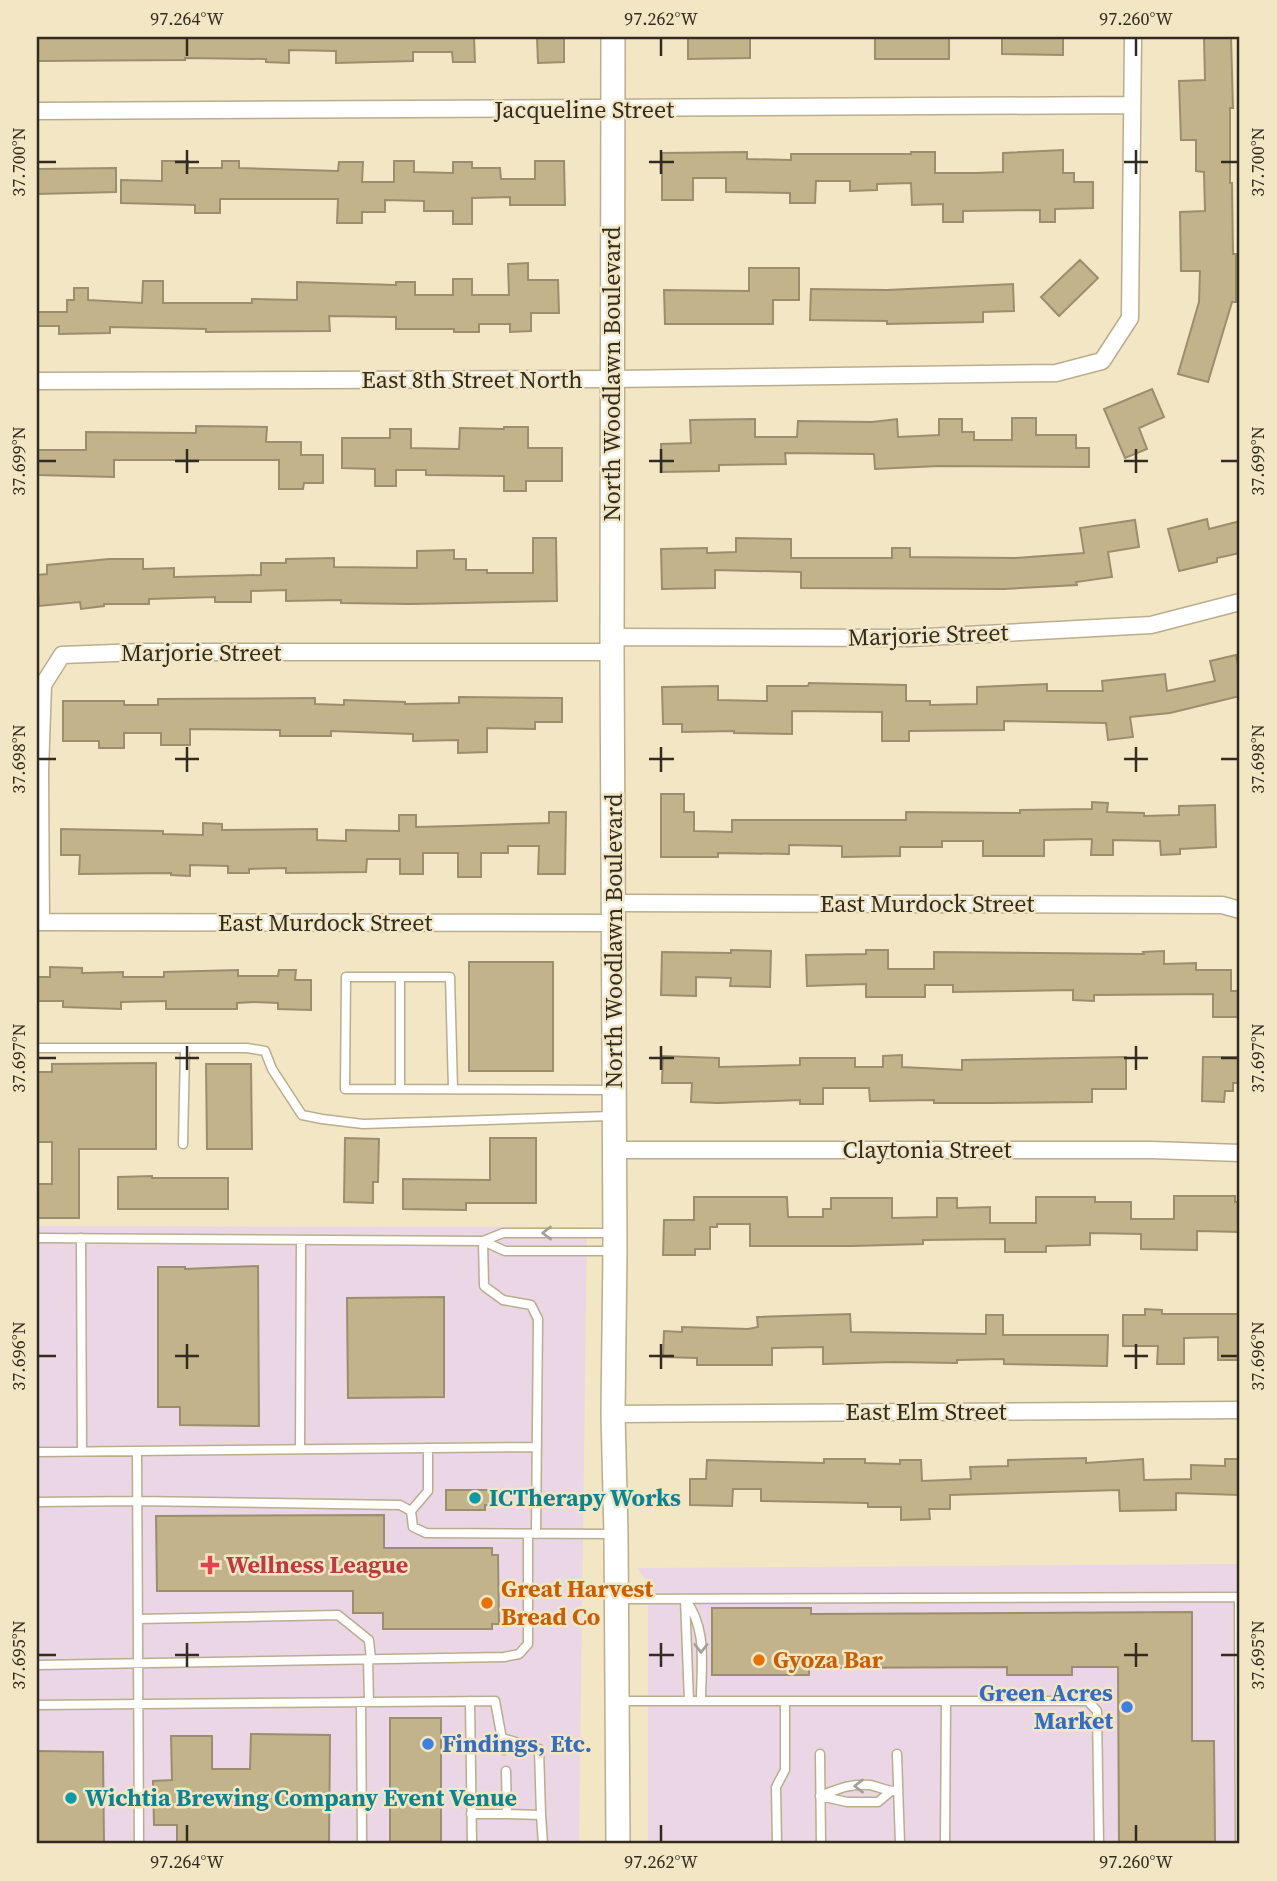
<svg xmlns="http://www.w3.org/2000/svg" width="1277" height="1881" viewBox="0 0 1277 1881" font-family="'Source Serif 4',serif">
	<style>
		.commercial { fill: #ead6e5 }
		.building { fill: #c3b38a; stroke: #9b8e6f; stroke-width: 2 }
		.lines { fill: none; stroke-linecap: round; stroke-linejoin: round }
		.lane-casing { stroke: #baad8d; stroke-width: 11 }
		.street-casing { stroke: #baad8d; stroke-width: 19 }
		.secondary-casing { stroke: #baad8d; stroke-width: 26 }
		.lane { stroke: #fff; stroke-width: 8 }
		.street { stroke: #fff; stroke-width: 16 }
		.secondary { stroke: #fff; stroke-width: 23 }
		.oneway { stroke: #a2a09a }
		.ticks { fill: none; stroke: #312c1f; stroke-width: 2.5 }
		.culture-dot { fill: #0f9aa8; stroke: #f3e6c5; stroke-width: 2.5 }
		.health-dot { fill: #e0444e; stroke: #f3e6c5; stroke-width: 2.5 }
		.food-dot { fill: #e8710a; stroke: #f3e6c5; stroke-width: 2.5 }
		.shop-dot { fill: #3f7fe0; stroke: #f3e6c5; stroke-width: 2.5 }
		.labels { text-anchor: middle; stroke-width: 5; stroke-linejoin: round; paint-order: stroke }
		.street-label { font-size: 24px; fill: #312c1f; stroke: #f3e6c5 }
		.culture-label { font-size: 24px; font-weight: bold; fill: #0d838f; stroke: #f3e6c5; text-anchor: start }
		.health-label { font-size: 24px; font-weight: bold; fill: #be3a42; stroke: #f3e6c5; text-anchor: start }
		.food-label { font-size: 24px; font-weight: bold; fill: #c56008; stroke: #f3e6c5; text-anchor: start }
		.shop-label { font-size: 24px; font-weight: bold; fill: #366cbe; stroke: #f3e6c5; text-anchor: end }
		.neatline { fill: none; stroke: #312c1f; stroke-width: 2.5 }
		.ticks-label { font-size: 18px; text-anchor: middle; fill: #312c1f }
	</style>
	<rect width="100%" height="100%" fill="#f3e6c5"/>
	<!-- commercial -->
	<path class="commercial" d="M37 1226 587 1227 579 1844H37Z
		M1240 1564V1844H648V1583L637 1568Z"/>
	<!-- building -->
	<path class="building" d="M37 37H474L475 62H453L452 52H413V61L336 63V51L289 50V63L266 62V59L185 58V60L37 61Z
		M537 37H564V62L538 63Z
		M688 37H750V58L688 59Z
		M875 37H949V59H875Z
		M1002 37H1063V55L1002 54Z
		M1204 37H1231L1233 108H1230V183H1232L1233 254H1236V302H1232L1208 382 1178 374 1199 302 1200 271H1181L1180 212 1205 211 1204 172 1196 171V140H1181L1179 81 1205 80Z
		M1063 150V173H1074V182H1093V208L1055 209V222H1040V210L963 211V222H943V204L912 205 911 183 877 184V190L850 191V181H816L815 203H790V193L726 192V178H693V200H662V153L747 152V159L791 160V154H911V152H935V173H976L1003 172V153Z
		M162 161H188V168H222V161H239V168L338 171 339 162H363L362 182H394V161H414V172L453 173V162H472V168H500L501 179H535V161H564L565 205H510V197L472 198V224H453V211H424V201L385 200V212H362V223H337L338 199H220V213H195V205L121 203V180L162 181Z
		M116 168V192L37 194V169Z
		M1080 260 1098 278 1059 316 1041 297Z
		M528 263V280H558L559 313H531V331L510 332V324H479V332H454V329H396V317L329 316 330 331 206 332V329L110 327V333L59 334V326H37V312H67V300H74V288H88V300L142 303 143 281H163V303H252V299L297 300V282L396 285V282H415V295H453V279H472V295H509L508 264Z
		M749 268H799V300H773V324H665L664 290 749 291Z
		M1013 284 1014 311 983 312V322L887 324V321L810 320 811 289 887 290Z
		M1152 389 1164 417 1139 428 1147 449 1125 458 1104 409Z
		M1012 418H1036V435H1076V448H1089V467L939 466 875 469 874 454 785 453 786 464 719 465V471L662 472 661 444 691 443 690 420 755 419V437H797L798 421 872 422 897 419 898 437 939 435V419H962V432H974V440H1012Z
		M196 426 267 427 266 442H301V455H323V483H304L303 489H279V460H114V477L37 475V450H86V432L196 433Z
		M504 427H528V448H562V481H526V491H504V476L426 475V470H396V486H375V469L342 468V438H390V429H411V448L459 449 460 428 504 429Z
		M1207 519 1209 529 1240 521V553L1217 558V562L1179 571 1168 529Z
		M1135 520 1139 547 1108 552 1112 577 1076 582 1077 585 1004 589 801 588V572L715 570V588L662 589 661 549 707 548V553L736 552V538L791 539V558H892V548H910V557L1015 558 1084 553 1080 528Z
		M533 538H556L557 601 411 604 341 603V600L286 601V590L251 591V602H215V597L149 599V604H104V606L81 609 80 602 39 606 37 575 47 574V565L109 559H143V569L174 568V577L261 575V563H286V559L334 558V567L417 568V551L454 550V559H466V570H487V573H533Z
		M1236 655 1240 675V696L1170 713 1130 717 1133 737 1108 740 1106 723 1004 721V730L909 731V741H882V712L792 711V734L734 733V731L682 732V724H663L662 687 718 686V700L767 701V686H808L809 683 906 685V701H930V705L977 704V687L1047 684V691H1103L1102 681 1165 674 1167 691 1215 681 1210 661Z
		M459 697 562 698V722H535V729L487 728V752L458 753V740L413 741V734L331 731V736H280V730L190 729V745H161V733H124V748H99V741H63V701H124V705H158V699L315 698V704L344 705V700L405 702V704L459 703Z
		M661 794H684V812H694V831L732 832V820H906V812L1020 813V810L1092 809V802L1108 803 1107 812 1144 813V816L1179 815V806L1215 805 1216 847 1180 849V854L1161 855 1160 841 1113 840V855H1091L1092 839 1044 840V856H983V841H942V847H900V856L842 857V846L789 845V854L718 853V857H661Z
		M549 812H566L565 874H538L539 846H508V853H481V877H458V853H423V874H400V859H367L366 872 286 873V868L249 869V873H228V866L190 865V876L171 875V873L79 874 80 855H61V829L163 831V834L203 835V823L222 824V830L317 829V840L346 841V830L399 831V815H416V827L457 826 549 823Z
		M731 950 771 951 770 987 730 986 731 978 696 977V996L661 995 662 952 731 953Z
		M866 950H888V969H934V952L1144 954 1143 952 1164 951V964L1196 963V970H1231V991H1240V1017H1213V994L1094 995V1001L1073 1000V990L953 992V985H925V997H866V984L807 986 806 955 866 954Z
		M469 962H553V1071H469Z
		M50 967 82 968V973L123 972V977H164V972L238 970V976H278L279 970H296L295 980H311V1010L278 1009V1003L254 1002 237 1003V1009H166V1001L121 1002V1009L63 1007V1001H37V977H50Z
		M902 1055V1067L962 1070V1060L1126 1057V1089H1092V1102L990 1103H934V1100L870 1101 869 1088H823V1104H800V1100L718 1103 691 1102 692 1083H662L663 1056 719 1058V1067L800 1065V1058H855V1067H883V1056Z
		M1203 1057H1240V1083H1233V1091H1225L1224 1102 1202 1101Z
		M156 1063V1149H79V1218H37V1184H52V1142H37V1072H52V1064Z
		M206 1064H251L252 1149H207Z
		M345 1138 379 1139 378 1182H373V1203L344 1202Z
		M490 1138H536V1203H466V1210L403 1209V1179L490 1180Z
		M152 1176V1178H228V1209H118V1177Z
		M1174 1196H1235V1202H1240V1232L1197 1231V1250L1141 1249V1234L1090 1233V1245L1046 1246V1252H1005V1239L923 1240V1244L852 1246H750V1224H717V1227H710V1249H695V1255H663L664 1220H694V1197H787L788 1217H823V1209H831V1198H892V1218L937 1217V1198H957V1208L990 1207V1223H1036V1197H1095V1202H1131V1219H1174Z
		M258 1266 259 1426 180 1425V1407H158V1267H185V1269Z
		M444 1297V1397L348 1398 347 1298Z
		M1145 1309 1162 1310V1314H1240V1360H1218V1337L1184 1338V1364H1157L1158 1346H1123V1315H1145Z
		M850 1314 851 1332 986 1334V1315H1003V1335H1108L1107 1366 1004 1364V1359L957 1360V1363L894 1362 823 1364V1347L772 1348V1365H697V1358L663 1357 664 1331 682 1332V1327L748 1329 758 1327 757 1317Z
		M1086 1458V1463L1143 1459 1144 1480 1191 1479V1465L1225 1466V1459H1240V1495L1176 1493V1510L1120 1511 1119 1490 950 1495V1509H929L930 1519 901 1520V1507H868V1503L761 1501V1489H733L732 1506 690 1505V1479H706L707 1460 824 1463V1459H865V1463L900 1464V1460H921L922 1481 971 1479 970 1467 1008 1466V1460Z
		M446 1490H503V1505H485V1510H446Z
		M384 1515V1548H492V1555H498L499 1624H492V1629H383V1613H353V1591H157L156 1516Z
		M712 1608H811V1614L1192 1612V1741H1214L1215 1844H1119L1118 1667H1072V1675H1007V1667L809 1668V1675H712Z
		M390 1718H441V1844H390Z
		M251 1734 330 1735 329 1844H177V1825H154L153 1781 172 1780 171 1736H212V1769H250Z
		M37 1751 103 1752 104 1844H37Z"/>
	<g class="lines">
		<!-- lane casing -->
		<g class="lane-casing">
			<path id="lane" d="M37 1048H247L265 1051 272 1069 302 1115 322 1119 363 1124 611 1116
				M400 1089V977
				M453 1089 450 977H346L345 1089C434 1089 523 1090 611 1090
				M183 1144 185 1048
				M612 1233H503L483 1241 505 1251H614
				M37 1238 483 1241 484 1286 503 1300 531 1305 538 1319 536 1534
				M81 1238 82 1451
				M300 1449 301 1240
				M137 1451 139 1844
				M37 1452 537 1447
				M37 1502 137 1501 400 1505 411 1511 413 1527 426 1533 615 1534
				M411 1511 428 1491V1448
				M618 1599 1239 1597 1240 1844
				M685 1599C708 1630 701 1664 701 1701
				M685 1599 689 1701
				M138 1619 338 1615 369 1640 371 1660
				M368 1660 369 1702
				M37 1665 504 1657 519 1654 528 1644V1534
				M470 1701 472 1844
				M620 1701H1088L1097 1711 1099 1844
				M361 1702 362 1844
				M37 1705 495 1701 504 1750
				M502 1738 539 1749 541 1815
				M820 1754 821 1844
				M897 1754 900 1844
				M506 1771 507 1814 541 1815 543 1844
				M820 1796C838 1789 851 1783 870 1785 880 1787 888 1792 898 1791
				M820 1796 847 1802H878L890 1792
				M471 1814H507
				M777 1844 776 1787 785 1770V1701
				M945 1844 946 1701"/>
		</g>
		<!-- street casing -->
		<g class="street-casing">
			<path id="street" d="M37 111 1132 105
				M37 381 612 379 1056 373 1102 361 1130 318 1133 37
				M612 637 909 638 1151 625 1240 602
				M613 903 1222 905 1240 910
				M37 922 614 923
				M41 922 40 771 43 685 62 655 141 652H612
				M615 1150H1152L1240 1153
				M613 1414 1240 1410"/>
		</g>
		<!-- secondary casing -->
		<g class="secondary-casing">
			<path id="secondary" d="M613 37 612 652 615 1251 613 1414 616 1534 618 1844"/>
		</g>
		<!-- lane -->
		<use href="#lane" class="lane"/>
		<!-- street -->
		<use href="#street" class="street"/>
		<!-- secondary -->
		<use href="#secondary" class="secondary"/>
	</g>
	<!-- one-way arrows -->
	<defs><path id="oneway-chevron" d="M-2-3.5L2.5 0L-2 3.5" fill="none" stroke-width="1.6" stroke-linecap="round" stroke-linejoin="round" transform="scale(1.75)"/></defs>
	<g class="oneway">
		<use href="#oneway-chevron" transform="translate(547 1233) rotate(180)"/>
		<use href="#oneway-chevron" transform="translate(701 1648) rotate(90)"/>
		<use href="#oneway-chevron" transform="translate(859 1786) rotate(180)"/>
	</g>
	<!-- ticks -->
	<path class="ticks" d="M187 38V56M661 38V56M1136 38V56M187 150V174M661 150V174M1136 150V174M38 162H56M175 162H199M649 162H674M1124 162H1148M1221 162H1238M187 449V473M661 449V473M1136 449V473M38 461H56M175 461H199M649 461H674M1124 461H1148M1221 461H1238M187 747V772M661 747V772M1136 747V772M38 759H56M175 759H199M649 759H674M1124 759H1148M1221 759H1238M187 1046V1070M661 1046V1070M1136 1046V1070M38 1058H56M175 1058H199M649 1058H674M1124 1058H1148M1221 1058H1238M187 1344V1369M661 1344V1369M1136 1344V1369M38 1356H56M175 1356H199M649 1356H674M1124 1356H1148M1221 1356H1238M187 1643V1667M661 1643V1667M1136 1643V1667M38 1655H56M175 1655H199M649 1655H674M1124 1655H1148M1221 1655H1238M187 1825V1842M661 1825V1842M1136 1825V1842"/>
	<!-- markers -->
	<g class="culture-dot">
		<circle cx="475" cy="1498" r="7"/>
		<circle cx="71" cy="1798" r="7"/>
	</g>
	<path class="health-dot" d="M206.5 1554.5h7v7h7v7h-7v7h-7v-7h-7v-7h7z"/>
	<g class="food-dot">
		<circle cx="487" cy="1603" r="7"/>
		<circle cx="759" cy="1660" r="7"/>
	</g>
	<g class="shop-dot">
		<circle cx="1127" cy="1707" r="7"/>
		<circle cx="428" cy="1744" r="7"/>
	</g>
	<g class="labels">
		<!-- street labels -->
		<g class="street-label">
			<text x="584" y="118">Jacqueline Street</text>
			<text transform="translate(612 374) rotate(-90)" y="8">North Woodlawn Boulevard</text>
			<text x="472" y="388">East 8th Street North</text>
			<text transform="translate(928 635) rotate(-2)" y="8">Marjorie Street</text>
			<text x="201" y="661">Marjorie Street</text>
			<text x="927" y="912">East Murdock Street</text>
			<text x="325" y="931">East Murdock Street</text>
			<text transform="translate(614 941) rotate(-90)" y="8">North Woodlawn Boulevard</text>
			<text x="927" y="1158">Claytonia Street</text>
			<text x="926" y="1420">East Elm Street</text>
		</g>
		<!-- culture labels -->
		<g class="culture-label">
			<text x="489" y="1506">ICTherapy Works</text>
			<text x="85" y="1806">Wichtia Brewing Company Event Venue</text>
		</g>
		<!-- health labels -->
		<g class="health-label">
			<text x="226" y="1573">Wellness League</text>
		</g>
		<!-- food labels -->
		<g class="food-label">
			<text x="501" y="1597">Great Harvest<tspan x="501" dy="28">Bread Co</tspan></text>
			<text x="773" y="1668">Gyoza Bar</text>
		</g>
		<!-- shop labels -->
		<g class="shop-label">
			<text x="1113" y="1701">Green Acres<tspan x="1113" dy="28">Market</tspan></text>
			<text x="442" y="1752" text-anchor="start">Findings, Etc.</text>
		</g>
	</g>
	<!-- border -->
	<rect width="1277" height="1881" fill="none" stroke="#f3e6c5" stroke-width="77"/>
	<rect x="38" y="38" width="1200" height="1804" class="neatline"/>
	<g class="ticks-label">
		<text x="187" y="25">97.264°W</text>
		<text x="661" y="25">97.262°W</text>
		<text x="1136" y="25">97.260°W</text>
		<text transform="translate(19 162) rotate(-90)" y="6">37.700°N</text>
		<text transform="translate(1258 162) rotate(-90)" y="6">37.700°N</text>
		<text transform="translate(19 461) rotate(-90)" y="6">37.699°N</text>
		<text transform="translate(1258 461) rotate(-90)" y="6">37.699°N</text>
		<text transform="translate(19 759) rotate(-90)" y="6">37.698°N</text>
		<text transform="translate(1258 759) rotate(-90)" y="6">37.698°N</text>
		<text transform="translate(19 1058) rotate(-90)" y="6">37.697°N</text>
		<text transform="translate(1258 1058) rotate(-90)" y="6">37.697°N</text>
		<text transform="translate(19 1356) rotate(-90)" y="6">37.696°N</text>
		<text transform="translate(1258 1356) rotate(-90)" y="6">37.696°N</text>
		<text transform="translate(19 1655) rotate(-90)" y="6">37.695°N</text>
		<text transform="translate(1258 1655) rotate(-90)" y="6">37.695°N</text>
		<text x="187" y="1868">97.264°W</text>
		<text x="661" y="1868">97.262°W</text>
		<text x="1136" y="1868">97.260°W</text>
	</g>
</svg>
